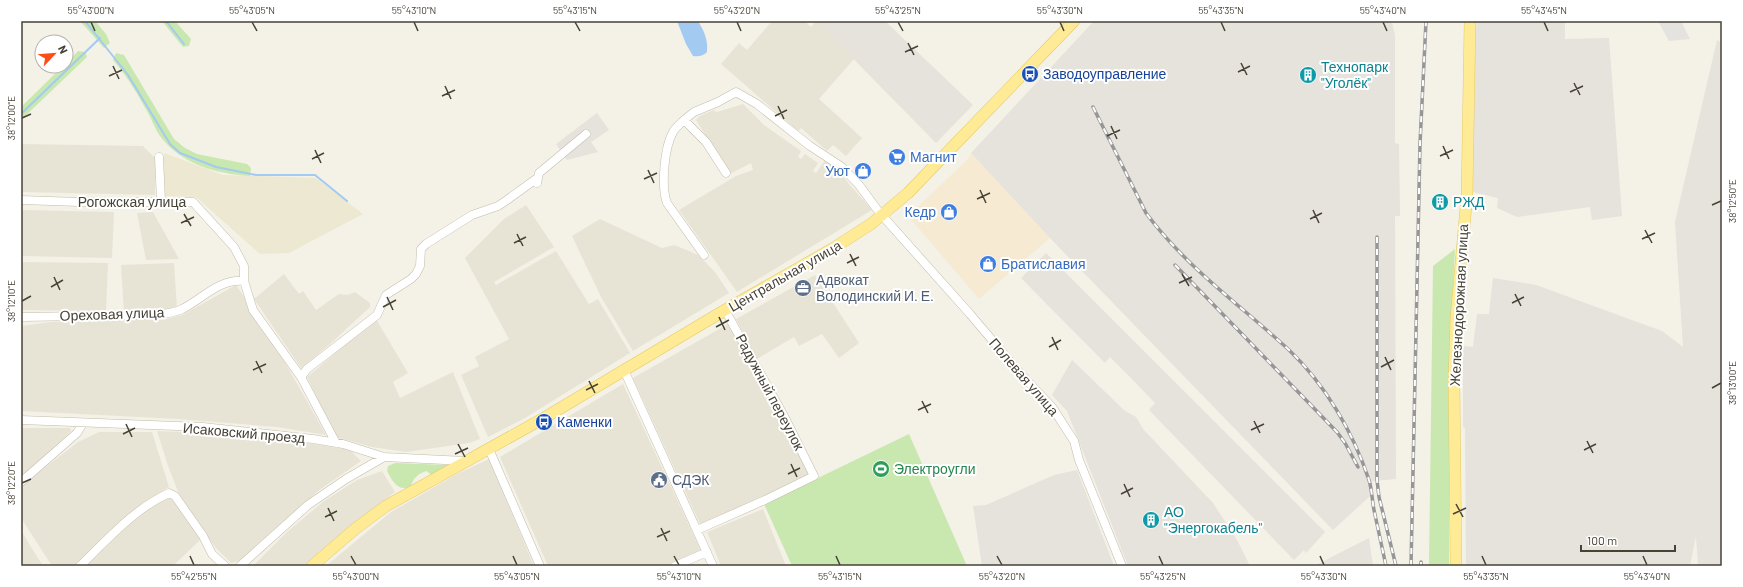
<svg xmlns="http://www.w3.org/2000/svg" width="1743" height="587" viewBox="0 0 1743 587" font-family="Barlow,sans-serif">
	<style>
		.residential { fill: #e8e4d5 }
		.commercial { fill: #f6ead2 }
		.industrial { fill: #e6e2dc }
		.education { fill: #ede8d1 }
		.green { fill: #c9e8af }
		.parking { fill: #e5e3df }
		.water { fill: #a3caf1 }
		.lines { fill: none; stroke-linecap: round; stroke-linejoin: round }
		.stream { stroke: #a3caf1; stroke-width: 2 }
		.minor-casing { stroke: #c2bdac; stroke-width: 9 }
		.major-casing { stroke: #e5ca64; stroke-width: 12 }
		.minor { stroke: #fff; stroke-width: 8 }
		.major { stroke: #ffeb95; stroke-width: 11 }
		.rail-casing { stroke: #969696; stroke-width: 3.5 }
		.rail { stroke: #fff; stroke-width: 2; stroke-dasharray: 6; stroke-linecap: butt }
		.ticks { fill: none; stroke: #474236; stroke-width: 1.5 }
		.labels { text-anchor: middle; stroke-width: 4; stroke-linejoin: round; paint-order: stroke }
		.culture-label { font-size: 14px; fill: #0d838f; stroke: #fff; text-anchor: start }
		.transit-label { font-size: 14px; fill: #164399; stroke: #fff; text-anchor: start }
		.shop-label { font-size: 14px; fill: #366cbe; stroke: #fff; text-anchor: start }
		.street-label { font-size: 14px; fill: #474236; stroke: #fff }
		.service-label { font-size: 14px; fill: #4e5e75; stroke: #fff; text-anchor: start }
		.leisure-label { font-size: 14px; fill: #27864d; stroke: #fff; text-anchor: start }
		.neatline { fill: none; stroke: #474236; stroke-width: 1.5 }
		.ticks-label { font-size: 10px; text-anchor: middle; fill: #474236 }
	</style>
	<rect width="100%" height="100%" fill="#f4f1e7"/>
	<!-- residential -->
	<path class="residential" d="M772 21H805L811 27 816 21 854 59 819 99 862 138 846 156 833 145 827 151 801 128 798 131 721 64 739 43 747 50Z
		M743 104 764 125 801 151 798 157 801 159 805 154 818 163 813 171 816 173 825 160 838 169 849 184 872 210 737 292 679 210 736 176 753 170 751 163 730 174 696 120 700 116 713 110 717 112Z
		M21 144 143 146 155 158V195L21 192Z
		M526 205 554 247 494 282 496 285 556 251 589 304 598 299 630 353 525 418 488 437 461 375 479 366 475 357 509 339 465 258 504 219Z
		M21 210 114 212 112 258 21 256Z
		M153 212 179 259 146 260 137 213Z
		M600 219 662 248 674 245 689 251 698 255 715 272 729 293 633 351 601 297 572 236Z
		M21 262 108 263 106 311 21 310Z
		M174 263 177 309 124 312 121 265Z
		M284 274 299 294 303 291 316 310 339 294 348 295 355 292 370 303V307L329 345 301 368 254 299Z
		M815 275 859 343 839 358 822 334 799 346 794 337 757 359 736 319Z
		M236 285 243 295 253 315 273 341 326 435 277 427 178 419 21 411V326L51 322 92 320H162L182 315Z
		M376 319 408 373 393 382 400 398 453 372 480 439 469 443 406 452 372 447 336 437 307 377Z
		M728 324 792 439 809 475 755 501 700 524 633 378Z
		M623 384 701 551 667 566H548L500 457Z
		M21 428H70L71 431 37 464 21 477Z
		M157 431 208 433 300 442 350 450 361 461 318 491 246 559 231 563 215 547 179 494 168 466Z
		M99 432H152L169 487 153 497 114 528 75 566H52L21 518V486L78 442Z
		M489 459 534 566H326L391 512 457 474Z
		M382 471 395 492 307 566H253L287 532 324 501 357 480Z
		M167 497H170L201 539 173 566H85L131 521Z
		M763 509 786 566H721L707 532Z
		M21 530 28 542 43 566H21Z"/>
	<!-- commercial -->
	<path class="commercial" d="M971 153 1050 238 979 299 908 216 968 159Z"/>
	<!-- industrial -->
	<path class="industrial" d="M816 21H885L973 105 936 143Z
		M1094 21H1371L1392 23 1395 35V143L1399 144 1400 216H1395L1396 479 1372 481 1373 489 1370 496 1333 530 1050 238 971 153Z
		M1477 21H1565V39L1609 38 1622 216 1592 220 1590 207 1517 217 1497 208 1498 198 1473 192 1475 37Z
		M1717 40 1722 43V566H1698L1696 536 1690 566H1466L1465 428 1463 427V346L1473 347 1477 314H1489L1493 278 1536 285 1662 331 1683 347 1675 222Z
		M597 113 609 130 591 142 598 152 567 160 556 144Z
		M1046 253 1325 532 1306 553 1304 550 1294 560 1149 410 1155 403 1131 378 1110 357 1105 363 1021 278Z
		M1072 360 1125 411 1136 417 1143 429 1213 503 1237 540 1250 566H1128L1067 411 1052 395Z
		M1077 470 1114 566H982L973 506 986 505 1054 475Z
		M1369 538 1373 566H1314Z"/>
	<!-- education -->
	<path class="education" d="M164 153 223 175 316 178 363 214 289 253 260 254 196 197 164 196Z"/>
	<!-- green -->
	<path class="green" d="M80 21H95L106 34 110 43 104 48Z
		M162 21H175L191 39 189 46 183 47Z
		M78 51 85 52 87 57 21 120V107L63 66H66V64Z
		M116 53 124 55 174 139 185 148 197 154 247 164 251 168 250 176C216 174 181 164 160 136 154 127 150 115 144 106 135 89 125 74 113 60Z
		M1455 249 1449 367V566H1429L1433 266Z
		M909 434 967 566H792L764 504Z
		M395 463 447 465 448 467 432 475 426 471C418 474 413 478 411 486 399 493 392 481 387 471L388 466Z"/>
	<!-- parking -->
	<path class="parking" d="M1658 21H1681L1690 39 1669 41Z"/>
	<!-- water -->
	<path class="water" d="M677 21H698C704 31 708 39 707 52 703 56 699 57 693 56L686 44Z"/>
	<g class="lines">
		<!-- stream -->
		<path class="stream" d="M85 21 128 75 170 144 180 153 216 167 256 175H315L347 201
			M166 21 184 44
			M21 114 100 38"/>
		<!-- minor casing -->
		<g class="minor-casing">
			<path id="minor" d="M684 120C680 124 675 128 673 132 664 148 661 187 667 203L704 255
				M159 157 161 201
				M726 173 706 142 684 120 694 112 718 102 736 92 757 104 810 146 842 167 859 185 879 212 970 314 1020 373 1052 407 1074 441 1079 460 1122 566
				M537 183 539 173 586 134
				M21 200 79 202H193L234 247 244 266V281L253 310 301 377 336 443
				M21 317 149 315C159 314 171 314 180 310 202 300 217 279 244 281
				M624 370 713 566
				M301 377 307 369 377 315 386 295 411 279 416 274 420 266 421 249 426 244 472 215 498 206 507 200 536 179 537 183
				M21 420 203 427 313 439 343 444 384 457 465 461
				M489 449 540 566
				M21 482 77 433 83 423
				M697 530 765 500 814 476 785 418 725 310
				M80 566C108 539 134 509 169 493L175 496 203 536 212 554 225 566
				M240 566 308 505 346 479 384 457
				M675 566 707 552"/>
		</g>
		<!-- major casing -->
		<g class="major-casing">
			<path id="major" d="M312 566 355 529 386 506 544 418 725 310 832 249 871 224 908 193 1074 21
				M1456 566 1454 378 1456 318 1467 195 1470 21"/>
		</g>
		<!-- minor -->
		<use href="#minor" class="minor"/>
		<!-- major -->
		<use href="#major" class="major"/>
		<!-- rail casing -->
		<g class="rail-casing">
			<path id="rail" d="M1093 107 1146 213C1185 266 1240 305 1288 349 1325 384 1353 432 1369 480 1372 490 1372 500 1374 510 1378 529 1382 547 1386 566
				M1377 237V480L1379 497 1396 566
				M1175 265 1337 432 1345 443 1358 467
				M1411 566 1420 144 1426 21
				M1421 566V562"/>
		</g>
		<!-- rail -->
		<use href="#rail" class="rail"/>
	</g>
	<!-- ticks -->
	<path class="ticks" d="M91 22 95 31M252 22 257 31M414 22 418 31M575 22 580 31M737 22 741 31M898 22 903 31M1060 22 1064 31M1221 22 1225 31M1383 22 1387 31M1544 22 1548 31M908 43 914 55M905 52 918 46M1241 63 1247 75M113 66 119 79M1238 72 1250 66M109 76 122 70M1574 83 1580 95M445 86 451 99M1570 92 1583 86M442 96 455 90M778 106 784 119M775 116 787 110M22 118 31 114M1111 126 1117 139M1107 136 1120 130M1443 146 1449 159M315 150 321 163M1440 156 1453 150M312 159 324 153M648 170 654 183M644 179 657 173M980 190 986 203M977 199 990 193M1712 205 1721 201M1313 210 1319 223M184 214 191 226M1310 219 1322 213M181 223 194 217M1645 230 1652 243M517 234 523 246M1642 239 1655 233M514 243 526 237M850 254 856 266M847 263 859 257M1182 274 1189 286M54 277 60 290M1179 283 1192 277M51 287 63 280M1515 294 1521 306M387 297 393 310M22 301 31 296M1512 303 1524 297M383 307 396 300M719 317 725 330M716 327 729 320M1052 337 1058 350M1049 347 1061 340M1385 357 1391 370M256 361 262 373M1381 367 1394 360M253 370 266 364M589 381 595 393M1712 388 1721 383M586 390 598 384M922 401 928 413M918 410 931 404M1254 421 1260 433M126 424 132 437M1251 430 1264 424M123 434 135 428M1587 441 1593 453M458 444 465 457M1584 450 1596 444M455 454 468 448M791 464 797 477M788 474 800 468M22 483 31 479M1124 484 1130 497M1121 494 1133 488M1456 504 1463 517M328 508 334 521M1453 514 1466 508M325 517 337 511M661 528 667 541M657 537 670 531M190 556 194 565M351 556 356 565M513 556 517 565M674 556 679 565M836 556 840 565M997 556 1002 565M1159 556 1163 565M1320 556 1324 565M1482 556 1486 565M1643 556 1647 565"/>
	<!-- icons -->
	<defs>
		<g id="bus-disc" transform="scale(0.9)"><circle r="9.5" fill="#1a4fb4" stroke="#fff"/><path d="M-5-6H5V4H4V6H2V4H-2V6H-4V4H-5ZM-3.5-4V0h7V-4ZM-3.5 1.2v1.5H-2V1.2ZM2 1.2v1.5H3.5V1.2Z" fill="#fff"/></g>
		<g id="building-disc" transform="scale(0.9)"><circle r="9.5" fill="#0f9aa8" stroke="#fff"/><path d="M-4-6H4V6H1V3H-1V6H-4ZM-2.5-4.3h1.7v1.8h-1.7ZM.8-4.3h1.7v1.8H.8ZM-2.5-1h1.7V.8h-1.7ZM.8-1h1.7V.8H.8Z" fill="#fff"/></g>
		<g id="supermarket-disc" transform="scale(0.9)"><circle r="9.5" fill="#3f7fe0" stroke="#fff"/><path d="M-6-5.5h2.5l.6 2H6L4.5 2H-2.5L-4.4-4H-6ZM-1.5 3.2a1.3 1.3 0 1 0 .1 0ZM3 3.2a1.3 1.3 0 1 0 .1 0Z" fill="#fff"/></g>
		<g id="shop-disc" transform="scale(0.9)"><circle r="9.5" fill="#3f7fe0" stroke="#fff"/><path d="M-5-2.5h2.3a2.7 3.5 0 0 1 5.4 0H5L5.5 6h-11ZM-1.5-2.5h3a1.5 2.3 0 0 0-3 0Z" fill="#fff"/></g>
		<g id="office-disc" transform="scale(0.9)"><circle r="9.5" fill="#5c6f8a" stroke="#fff"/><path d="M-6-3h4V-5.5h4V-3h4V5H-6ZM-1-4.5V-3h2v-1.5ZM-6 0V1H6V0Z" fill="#fff"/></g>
		<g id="stadium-disc" transform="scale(0.9)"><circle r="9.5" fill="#2e9e5b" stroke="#fff"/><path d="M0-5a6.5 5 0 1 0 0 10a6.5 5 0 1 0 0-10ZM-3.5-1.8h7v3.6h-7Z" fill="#fff"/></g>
		<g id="civic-disc" transform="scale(0.9)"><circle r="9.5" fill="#5c6f8a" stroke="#fff"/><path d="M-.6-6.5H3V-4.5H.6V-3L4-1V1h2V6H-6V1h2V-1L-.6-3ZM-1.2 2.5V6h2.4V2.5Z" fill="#fff"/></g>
	</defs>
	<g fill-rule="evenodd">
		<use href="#bus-disc" x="1030" y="74"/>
		<use href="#building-disc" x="1308" y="75"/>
		<use href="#supermarket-disc" x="897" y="157"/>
		<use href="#shop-disc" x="863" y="171"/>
		<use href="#building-disc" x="1440" y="202"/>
		<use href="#shop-disc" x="949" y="212"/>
		<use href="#shop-disc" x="988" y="264"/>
		<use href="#office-disc" x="803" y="288"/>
		<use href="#bus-disc" x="544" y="422"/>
		<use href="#stadium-disc" x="881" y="469"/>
		<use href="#civic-disc" x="659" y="480"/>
		<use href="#building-disc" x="1151" y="520"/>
	</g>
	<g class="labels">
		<!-- culture labels -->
		<g class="culture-label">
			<text x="1321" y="72">Технопарк<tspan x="1321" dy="16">"Уголёк"</tspan></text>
			<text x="1453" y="207">РЖД</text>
			<text x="1164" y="517">АО<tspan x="1164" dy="16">"Энергокабель"</tspan></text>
		</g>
		<!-- transit labels -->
		<g class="transit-label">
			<text x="1043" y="79">Заводоуправление</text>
			<text x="557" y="427">Каменки</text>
		</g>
		<!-- shop labels -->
		<g class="shop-label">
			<text x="910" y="162">Магнит</text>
			<text x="850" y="176" text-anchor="end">Уют</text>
			<text x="936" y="217" text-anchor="end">Кедр</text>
			<text x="1001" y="269">Братиславия</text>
		</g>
		<!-- street labels -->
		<g class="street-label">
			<text x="132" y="207">Рогожская улица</text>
			<text transform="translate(785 276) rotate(-30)" y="5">Центральная улица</text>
			<text transform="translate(1459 305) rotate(-87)" y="5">Железнодорожная улица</text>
			<text transform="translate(112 314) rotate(-2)" y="5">Ореховая улица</text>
			<text transform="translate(1024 377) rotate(49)" y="5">Полевая улица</text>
			<text transform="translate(770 392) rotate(62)" y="5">Радужный переулок</text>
			<text transform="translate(244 433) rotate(5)" y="5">Исаковский проезд</text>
		</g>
		<!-- service labels -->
		<g class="service-label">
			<text x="816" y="285">Адвокат<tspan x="816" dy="16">Володинский И. Е.</tspan></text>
			<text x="672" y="485">СДЭК</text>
		</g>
		<!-- leisure labels -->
		<g class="leisure-label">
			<text x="894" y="474">Электроугли</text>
		</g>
	</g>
	<!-- border -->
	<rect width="1743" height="587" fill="none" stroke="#ffffff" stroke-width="44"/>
	<!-- north arrow -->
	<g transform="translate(54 54) rotate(64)"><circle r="19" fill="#ffffff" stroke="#b5b3af"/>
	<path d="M0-3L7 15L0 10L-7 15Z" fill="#fc4e16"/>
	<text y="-6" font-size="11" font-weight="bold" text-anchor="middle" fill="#474236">N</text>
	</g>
	<!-- scale -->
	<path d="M1581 545v6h94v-6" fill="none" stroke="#474236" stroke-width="2"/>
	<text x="1587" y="545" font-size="12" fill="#474236" stroke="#ffffff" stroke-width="3" paint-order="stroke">100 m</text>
	<rect x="22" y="22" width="1699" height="543" class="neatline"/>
	<g class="ticks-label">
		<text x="91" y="14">55°43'00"N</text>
		<text x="252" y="14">55°43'05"N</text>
		<text x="414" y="14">55°43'10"N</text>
		<text x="575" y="14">55°43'15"N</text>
		<text x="737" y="14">55°43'20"N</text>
		<text x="898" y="14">55°43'25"N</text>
		<text x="1060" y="14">55°43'30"N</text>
		<text x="1221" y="14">55°43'35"N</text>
		<text x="1383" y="14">55°43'40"N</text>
		<text x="1544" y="14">55°43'45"N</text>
		<text transform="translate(11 118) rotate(-90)" y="4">38°12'00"E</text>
		<text transform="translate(1732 201) rotate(-90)" y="4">38°12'50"E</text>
		<text transform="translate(11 301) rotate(-90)" y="4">38°12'10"E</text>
		<text transform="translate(1732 383) rotate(-90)" y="4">38°13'00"E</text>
		<text transform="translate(11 483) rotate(-90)" y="4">38°12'20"E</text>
		<text x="194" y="580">55°42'55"N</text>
		<text x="356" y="580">55°43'00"N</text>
		<text x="517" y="580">55°43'05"N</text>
		<text x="679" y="580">55°43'10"N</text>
		<text x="840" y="580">55°43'15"N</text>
		<text x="1002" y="580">55°43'20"N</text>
		<text x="1163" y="580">55°43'25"N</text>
		<text x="1324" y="580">55°43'30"N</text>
		<text x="1486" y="580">55°43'35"N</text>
		<text x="1647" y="580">55°43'40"N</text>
	</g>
</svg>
